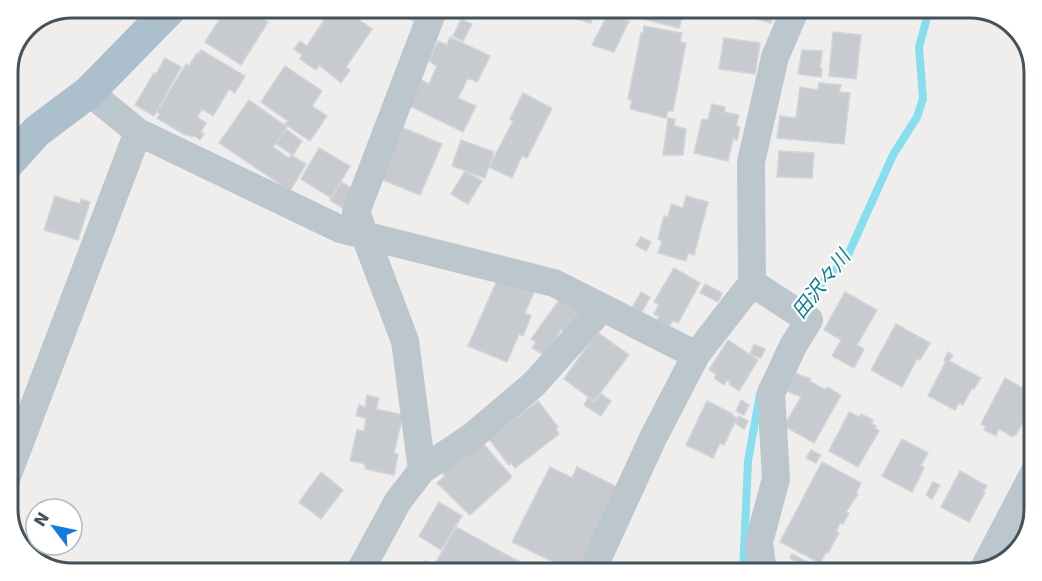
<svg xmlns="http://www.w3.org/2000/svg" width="1042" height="581" viewBox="0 0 1042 581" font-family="'DejaVu Sans','Noto Sans JP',sans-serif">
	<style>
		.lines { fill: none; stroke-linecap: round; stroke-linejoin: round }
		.stream { stroke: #86deee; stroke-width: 8 }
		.building { fill: #c7cbd0; stroke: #d1d4d9; stroke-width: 1.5 }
		.minor { stroke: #bbc6cd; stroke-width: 28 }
		.major { stroke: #acbfcd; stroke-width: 33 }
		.labels { text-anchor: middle; stroke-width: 4.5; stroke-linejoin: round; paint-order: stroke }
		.water-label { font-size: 20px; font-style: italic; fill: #0a7f94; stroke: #fff }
		.rim { fill: none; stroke: #45525b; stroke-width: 3 }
	</style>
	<rect width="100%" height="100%" fill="#f0eded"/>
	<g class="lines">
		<!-- stream -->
		<path class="stream" d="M801 310 818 287 847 257 893 155 917 117 923 99 919 47 928 14 934 8
			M743 573 748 461 760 394"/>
	</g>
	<!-- building -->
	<path class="building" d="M227 8H245L268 22 241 65 205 42Z
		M332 8 335 10 338 8H342L372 29 346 67 350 70 341 83 319 65 316 70 300 59 302 55 294 49 300 41 307 46Z
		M396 8H423L413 21 395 9Z
		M542 8H595L591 23 542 9Z
		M642 8H685L679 28 640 18Z
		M739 8H775L771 23 737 13Z
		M607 16 629 21 614 52 592 45Z
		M461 19 472 24 463 41 453 36Z
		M644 26 682 33 680 42 686 43 673 111H668L666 118 630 109 632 100 628 99 641 33 643 34Z
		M833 32 861 35 856 79 829 76Z
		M450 37 490 56 477 82 468 78 458 98 476 106 463 132 408 105 421 80 429 84 437 66 429 61 438 41 447 45Z
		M724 38 760 43 755 74 719 69Z
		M201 50 245 76 235 93 229 89 213 116 202 109 197 117 206 123 201 132 204 134 200 140 193 135 192 137 186 134 185 135 157 118 160 114 157 112 186 64 189 66 197 53 199 54Z
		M802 50 822 51 820 68 822 69 821 77 798 74Z
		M165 58 181 67 154 116 135 105 154 73 156 74Z
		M285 66 322 91 312 106 327 116 310 141 285 124 288 121 261 102Z
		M819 83 841 85 839 92 850 93 844 144 777 138 780 116 796 118 800 87 818 90Z
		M523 93 552 108 527 158 522 156 512 178 489 167 513 121 510 119Z
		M249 100 287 127 273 147 289 158 291 155 306 164 290 191 219 143Z
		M712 104 725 107 724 112 739 115 736 126 740 127 737 140 733 139 728 161 694 153 702 119 708 120Z
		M668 118 675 119 674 126 686 129 683 155H663Z
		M396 125 442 144 420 195 376 177Z
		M286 129 302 141 293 155 276 144Z
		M461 140 494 152 485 178 452 166Z
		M319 148 350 166 331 198 301 179Z
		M779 151 814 153 812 178 777 177Z
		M465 171 482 181 468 204 451 194Z
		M341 182 357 191 344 209 330 200Z
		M55 196 80 204 81 199 90 202 78 240 44 230Z
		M686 196 708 202 694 255 688 253 686 261 658 253 662 241 658 239 664 216 668 217 671 204 683 208Z
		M641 237 651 242 646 251 636 245Z
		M674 268 700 283 678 323 673 320 669 327 657 320 659 317 654 314 659 305 654 302Z
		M499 276 535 290 525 313 531 316 523 336 519 334 507 362 468 346Z
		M705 284 722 293 718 302 700 293Z
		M641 292 650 297 640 315 631 310Z
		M845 292 877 310 857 345 864 349 854 368 832 356 841 340 824 330Z
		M563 295 581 312 566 333 561 329 549 350 543 354 532 348 536 342 531 339Z
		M896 324 930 343 920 360 917 359 902 387 871 370Z
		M597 332 629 355 594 401 564 379Z
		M728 340 758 360 739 391 729 384 731 382 727 380 724 385 714 378 716 374 709 370Z
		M754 344 765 349 761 358 750 354Z
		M948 352 953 355 949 361 981 378 974 389 972 388 963 405 959 403 955 410 928 396 946 361 944 360Z
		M795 373 811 379 809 381 826 390 827 387 841 395 814 443 784 426 801 397 787 391Z
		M1005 378 1034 395V403L1016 435 1014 434 1013 437 999 429 996 436 984 430 986 427 981 424Z
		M601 394 611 401 601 416 584 405 588 398 595 402Z
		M367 395 379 398 376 409 403 415 394 453 398 454 394 475 365 469 366 466 362 463 350 461 357 430 364 431 366 418 356 416 359 405 365 407Z
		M741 400 749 405 744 415 736 411Z
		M538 401 558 427 556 429 559 434 515 468 511 463 509 465 489 439Z
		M707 401 733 414V416L737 418 724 445 720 443 713 458 686 445Z
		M849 412 859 417 861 414 873 420 871 423 876 426 875 428 879 431 858 467 829 451Z
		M739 416 748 421 744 429 735 423Z
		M902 439 928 453 921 465 924 468 912 492 882 476Z
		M481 441 512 477 470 515 437 483 445 476 441 471Z
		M811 450 821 455 816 463 806 458Z
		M822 462 861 483 856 493 858 494 846 512 849 513 843 524 840 523 836 531 839 533 828 553 826 552 820 563 780 542Z
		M550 467 572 478 577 467 619 488 576 573 512 542Z
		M960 471 987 486 983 492 985 493 969 522 941 507Z
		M321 472 343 490 321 519 299 502Z
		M933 482 940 485 932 499 926 495Z
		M439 502 462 516 441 550 419 536Z
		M456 527 540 573H418L425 561 434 566Z
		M792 554 815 566 813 570 790 558Z
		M380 564 399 573H375Z"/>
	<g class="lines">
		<!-- minor -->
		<path class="minor" d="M89 92 138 132 340 229 554 283 696 355 752 283 751 162 775 57 796 8
			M752 283 809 320 793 346 771 393 776 479 759 542 763 573
			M422 470 405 341 356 212 434 8
			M8 474 138 132
			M983 570 1034 473
			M359 573 398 501 422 470 474 435 534 384 602 308
			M591 573 653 438 696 355"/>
		<!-- major -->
		<path class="major" d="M8 163 37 131 89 92 171 8"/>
	</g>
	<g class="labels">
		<!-- water labels -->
		<g class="water-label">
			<text transform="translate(821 284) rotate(-52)" y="7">田沢々川</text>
		</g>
	</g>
	<!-- crop -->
	<path d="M0 0H1042V581H0ZM72 18H970A54 54 0 0 1 1024 72V509A54 54 0 0 1 970 563H72A54 54 0 0 1 18 509V72A54 54 0 0 1 72 18Z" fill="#fff" fill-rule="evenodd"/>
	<path class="rim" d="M72 18H970A54 54 0 0 1 1024 72V509A54 54 0 0 1 970 563H72A54 54 0 0 1 18 509V72A54 54 0 0 1 72 18Z"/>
	<!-- north arrow -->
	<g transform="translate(54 527) rotate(302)"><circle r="28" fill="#ffffff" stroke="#b5babd" stroke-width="1.5"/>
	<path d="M0-4.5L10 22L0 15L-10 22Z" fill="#147ae3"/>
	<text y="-9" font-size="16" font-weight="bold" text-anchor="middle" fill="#45525b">N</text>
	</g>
</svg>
